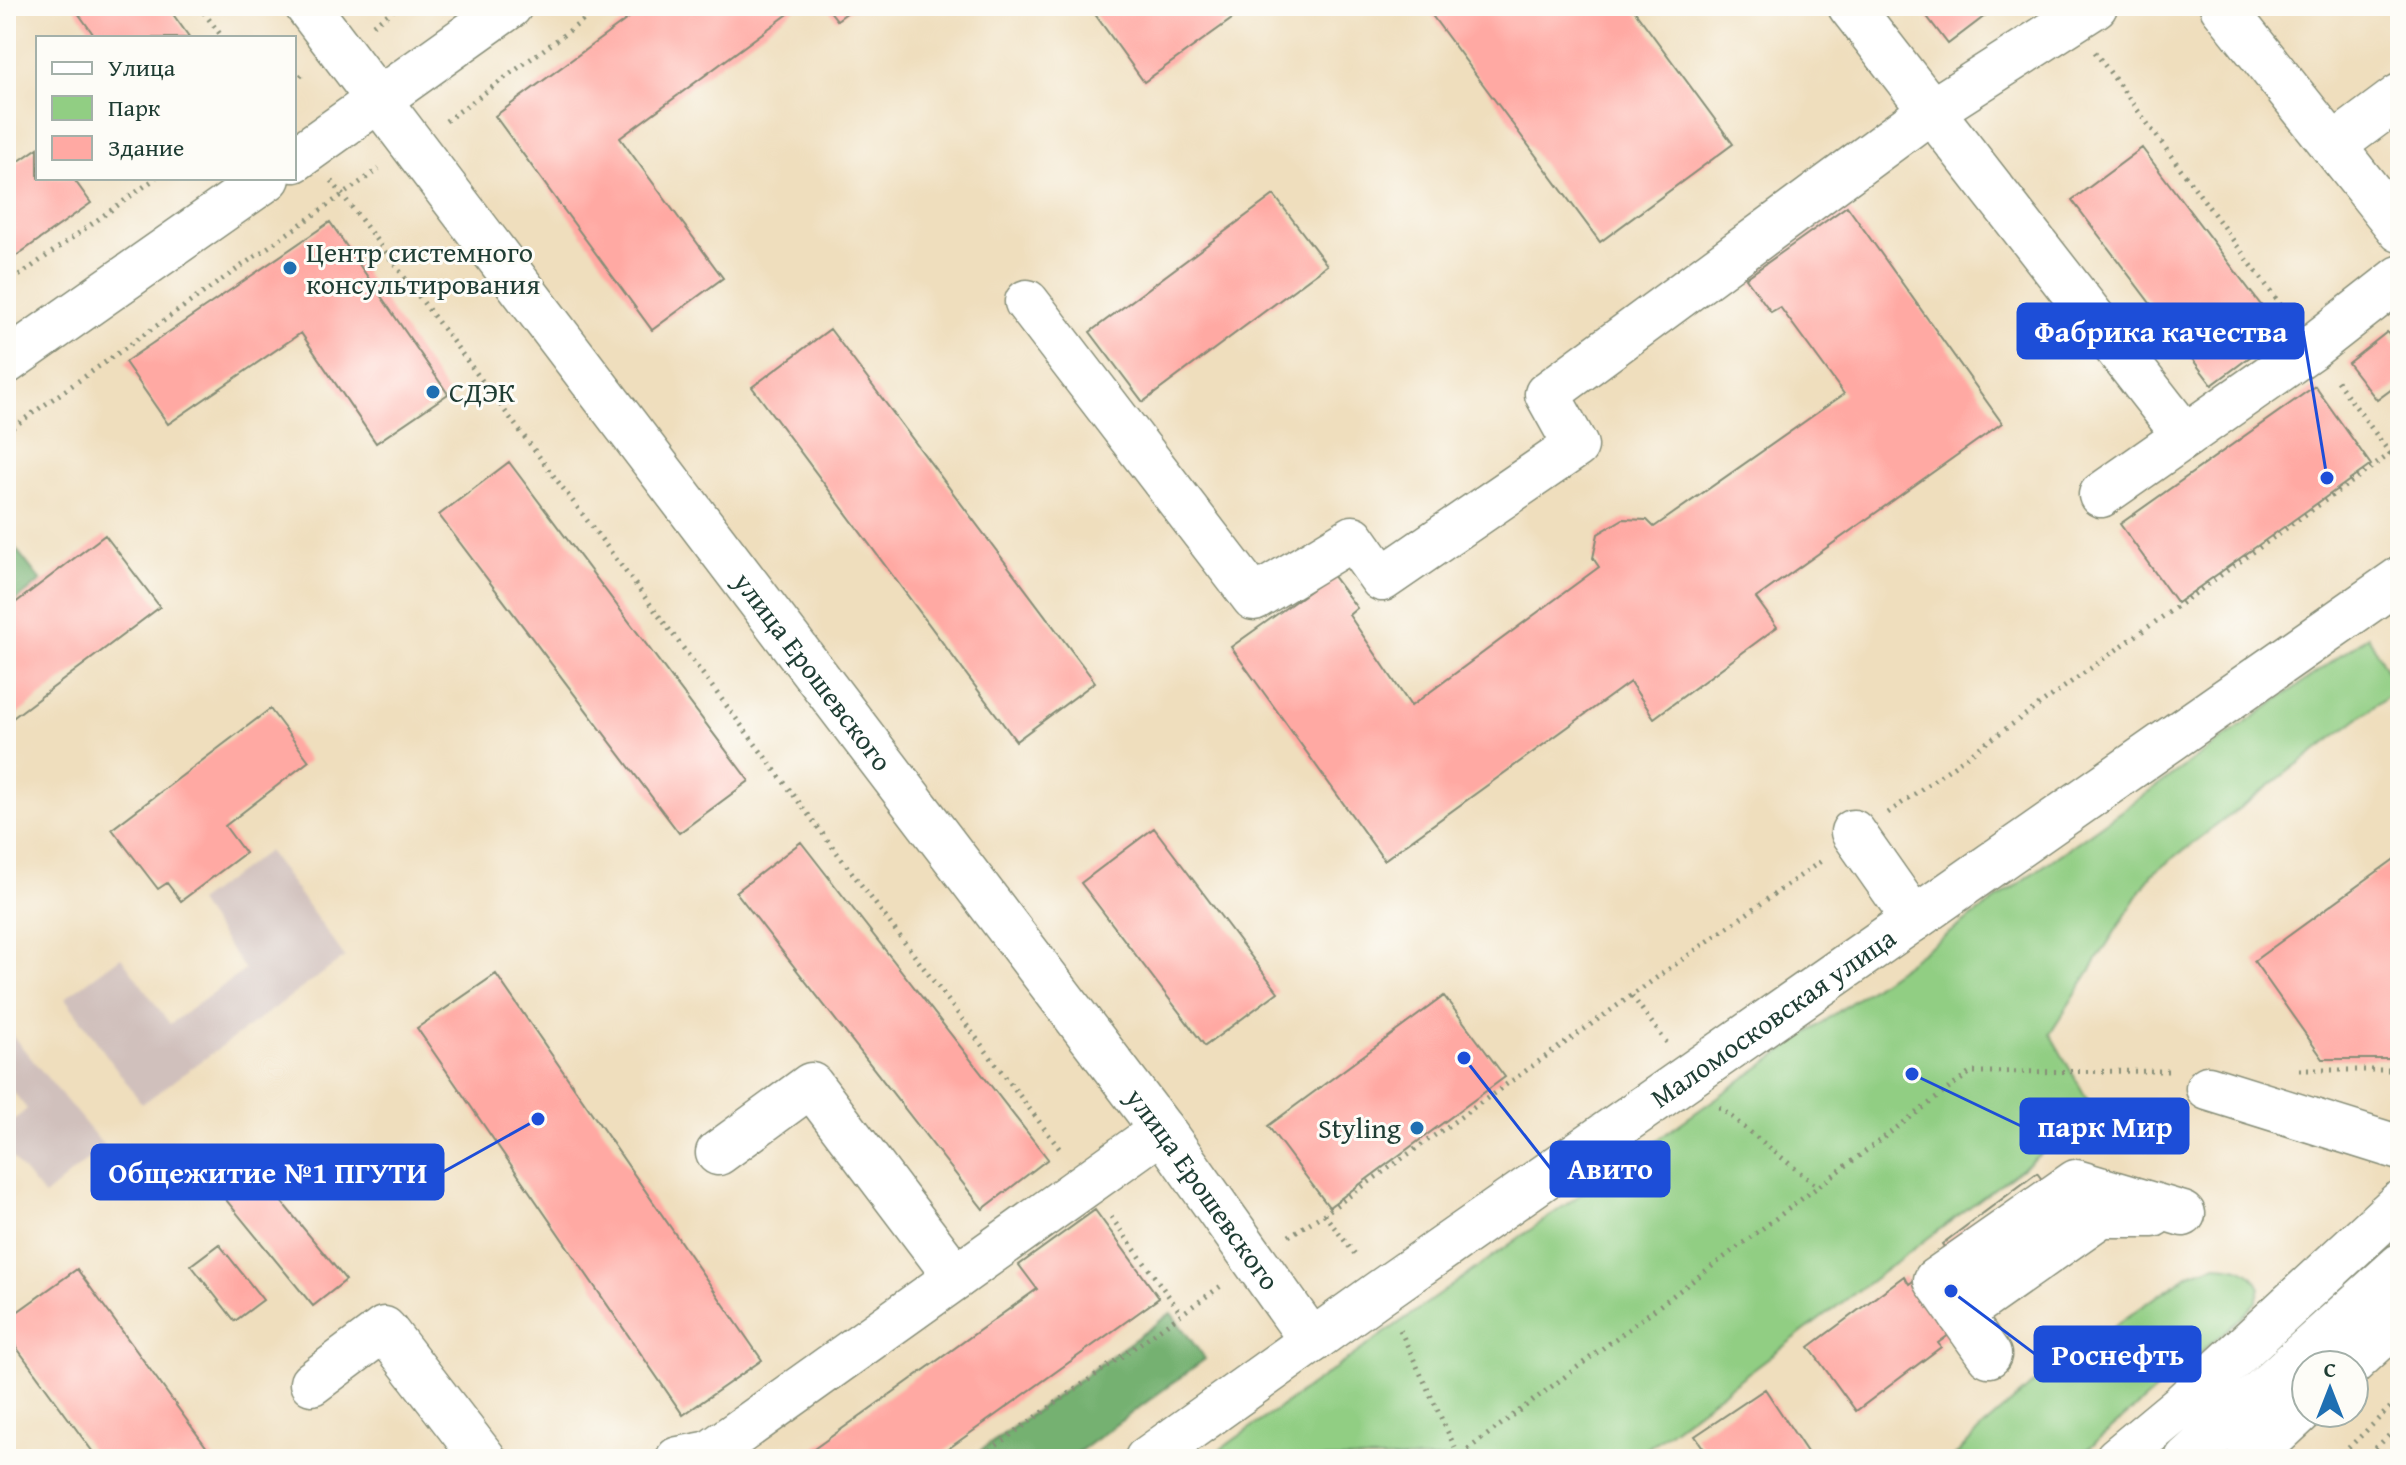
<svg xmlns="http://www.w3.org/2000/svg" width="2406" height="1465" viewBox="0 0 2406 1465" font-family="'Gentium Book Plus',serif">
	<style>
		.industrial { fill: #d0c0bc }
		.green { fill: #91ce83; stroke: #58865c; stroke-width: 2 }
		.forest { fill: #74b171; stroke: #4a7752; stroke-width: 2 }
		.building { fill: #ffa9a3 }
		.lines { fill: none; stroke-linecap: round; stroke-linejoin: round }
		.minor-casing { stroke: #878e78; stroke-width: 47 }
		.major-casing { stroke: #878e78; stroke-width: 47 }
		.path { stroke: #878e78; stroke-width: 5; stroke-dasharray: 2 6; stroke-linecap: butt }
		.minor { stroke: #fff; stroke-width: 44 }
		.major { stroke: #fff; stroke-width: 44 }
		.poi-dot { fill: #1f6fb2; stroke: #fdfcf7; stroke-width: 3 }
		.labels { text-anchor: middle; stroke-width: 6; stroke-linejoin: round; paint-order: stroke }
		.poi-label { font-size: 28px; fill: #1f3d34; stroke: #fdfcf7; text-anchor: start }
		.street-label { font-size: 28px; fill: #1f3d34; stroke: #fdfcf7 }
		.leader { fill: none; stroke: #1d4ed8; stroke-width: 3 }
		.callout-dot { fill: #1d4ed8; stroke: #fdfcf7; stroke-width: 3 }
		.callout { fill: #1d4ed8; stroke: #1d4ed8; stroke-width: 3 }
		.callout-label { font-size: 30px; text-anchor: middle; font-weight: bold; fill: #fff }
	</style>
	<rect width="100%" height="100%" fill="#fdfcf7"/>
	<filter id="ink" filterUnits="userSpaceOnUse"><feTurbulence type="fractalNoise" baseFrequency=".0125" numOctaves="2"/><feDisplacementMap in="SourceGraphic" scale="16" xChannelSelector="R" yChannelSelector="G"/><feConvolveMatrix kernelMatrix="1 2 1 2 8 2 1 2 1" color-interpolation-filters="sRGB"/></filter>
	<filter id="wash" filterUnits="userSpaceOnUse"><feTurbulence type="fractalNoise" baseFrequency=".006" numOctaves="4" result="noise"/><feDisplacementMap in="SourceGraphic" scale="32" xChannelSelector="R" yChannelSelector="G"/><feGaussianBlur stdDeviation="1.8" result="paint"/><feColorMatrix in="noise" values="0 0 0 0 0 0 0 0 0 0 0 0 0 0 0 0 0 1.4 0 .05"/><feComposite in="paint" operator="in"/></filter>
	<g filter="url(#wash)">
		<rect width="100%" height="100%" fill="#efdebd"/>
		<!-- industrial -->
		<path class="industrial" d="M268 851 345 957 142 1104 65 998 121 957 170 1024 245 970 197 902Z
			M6 1028 104 1146 44 1196 6 1150V1127L27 1109 6 1083Z"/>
		<!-- green -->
		<path class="green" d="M2368 636 2397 689 2151 875 2050 1034 2095 1113 1633 1459H1207Z
			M2216 1265C2236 1266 2251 1268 2260 1288L2256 1302 2243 1316 2076 1459H1952L1982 1428 2040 1378 2189 1274Z"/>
		<!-- forest -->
		<path class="forest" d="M6 536 41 581 6 608Z
			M1171 1313 1205 1359 1069 1459H969Z"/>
		<g id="blocks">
			<!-- building -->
			<path class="building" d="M73 6H167L190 38H96Z
				M645 6H799L620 138 723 278 652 330 495 116Z
				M826 6H856L837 20Z
				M1089 6H1250L1144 82Z
				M1425 6H1631L1733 144 1600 242Z
				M1919 6H1998L1948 44Z
				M38 148V178H73L91 203 6 263V170Z
				M2142 148 2282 333 2212 385 2072 200Z
				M1274 195 1327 265 1143 402 1090 332Z
				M1847 206 2002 423 1756 598 1777 627 1654 718 1630 682 1384 860 1231 647 1332 575 1357 608 1349 615 1411 706 1599 567 1593 558 1598 534 1623 519 1647 520 1654 527 1844 394 1780 307 1771 312 1746 278Z
				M330 222 448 394 376 443 301 333 168 424 125 362Z
				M830 329 1095 682 1016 741 752 387Z
				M2387 332 2400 350V383L2377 400 2348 363Z
				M2315 386 2371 465 2177 603 2120 524Z
				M509 462 749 781 679 833 439 515Z
				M105 535 160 607 6 723V610Z
				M270 709 309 761 225 826 245 853 181 901 167 883 158 889 112 829Z
				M1154 828 1278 992 1205 1046 1081 883Z
				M801 842 1048 1159 983 1209 736 892Z
				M2400 855V1059H2323L2254 961Z
				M496 974 762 1360 683 1415 417 1028Z
				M1444 996 1505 1077 1329 1207 1268 1126Z
				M249 1162 346 1280 313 1306 217 1189Z
				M2037 1173 2090 1243 1995 1301 1938 1343 1941 1347 1856 1411 1809 1347 1904 1276 1909 1284 1949 1254 1942 1244Z
				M1095 1210 1159 1298 934 1459H800L1037 1289 1019 1265Z
				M219 1244 263 1300 235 1321 191 1265Z
				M77 1269 215 1459H98L6 1333V1320Z
				M1765 1389 1807 1452 1796 1459H1711L1695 1436Z"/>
		</g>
	</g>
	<g filter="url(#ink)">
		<use href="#blocks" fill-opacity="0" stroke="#878e78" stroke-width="2"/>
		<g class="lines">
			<!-- minor casing -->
			<g class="minor-casing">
				<g id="minor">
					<path id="s1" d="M307 6 1162 1130 1312 1341"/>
					<path d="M1850 6 2185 436"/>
					<path d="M2333 146 2400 96"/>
					<path d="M294 160 510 6"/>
					<path d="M1027 302 1254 598 1353 538 1382 579 1576 446 1547 394 1922 117 2095 6"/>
					<path d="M6 362 268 178"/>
					<path d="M2101 495 2312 347 2400 278"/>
					<path d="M1853 832 1914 919"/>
					<path d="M2208 1088 2400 1148"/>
					<path d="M718 1153 811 1085 956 1277"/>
					<path d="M1960 1314 2101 1215H2153"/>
					<path d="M1989 1355 1936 1280 2076 1182 2183 1214"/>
					<path d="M312 1383 384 1329 484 1459"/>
					<path d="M678 1459 710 1453 1162 1130"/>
					<path id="s2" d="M1147 1459 1379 1293 2400 579"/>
				</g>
			</g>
			<!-- major casing -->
			<g class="major-casing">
				<path id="major" d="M2222 6 2400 230
					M2350 1365 2400 1319
					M2117 1459 2182 1405 2400 1203
					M2187 1459 2400 1266
					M2249 1459 2306 1406"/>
			</g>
			<!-- path -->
			<path class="path" d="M199 6 223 38
				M373 25 399 6
				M2095 52 2288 315
				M294 81 306 72
				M446 121 603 6
				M332 181 1062 1152
				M6 285 156 178
				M2337 381 2400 467
				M6 432 379 169
				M1888 813 2400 447
				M1632 996 1667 1043
				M2299 1070H2400
				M1719 1107 1818 1187
				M1324 1214 1358 1258
				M1111 1217 1181 1313
				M1289 1236 1324 1214 1821 861
				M1400 1330 1459 1456
				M977 1459 1221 1286
				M1455 1459 1971 1072 2173 1071
				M2337 1459 2400 1398
				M2364 1459 2400 1425"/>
			<!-- minor -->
			<use href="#minor" class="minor"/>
			<!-- major -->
			<use href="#major" class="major"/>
		</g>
	</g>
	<!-- markers -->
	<g class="poi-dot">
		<circle cx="290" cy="268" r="8"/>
		<circle cx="433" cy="392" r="8"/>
		<circle cx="1417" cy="1128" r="8"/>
	</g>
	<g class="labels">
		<!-- poi labels -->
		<g class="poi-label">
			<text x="306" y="262">Центр системного<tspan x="306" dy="32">консультирования</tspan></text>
			<text x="449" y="402">СДЭК</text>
			<text x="1401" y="1138" text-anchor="end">Styling</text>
		</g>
		<!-- street labels -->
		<g class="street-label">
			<text dy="10" stroke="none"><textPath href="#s1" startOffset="836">улица Ерошевского</textPath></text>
			<text dy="10" stroke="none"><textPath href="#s2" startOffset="766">Маломосковская улица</textPath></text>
			<text dy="10" stroke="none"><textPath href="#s1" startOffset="1484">улица Ерошевского</textPath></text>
		</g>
	</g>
	<!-- callouts -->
	<path class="leader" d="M2327 478L2303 331M1912 1074L2021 1126M1464 1058L1551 1169M538 1119L443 1172M1951 1291L2035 1354"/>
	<g class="callout-dot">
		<circle cx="2327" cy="478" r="8"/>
		<circle cx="1912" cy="1074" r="8"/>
		<circle cx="1464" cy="1058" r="8"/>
		<circle cx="538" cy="1119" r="8"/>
		<circle cx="1951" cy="1291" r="8"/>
	</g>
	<g class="callout">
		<rect x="2018" y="304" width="285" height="54" rx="8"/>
		<rect x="2021" y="1099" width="167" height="54" rx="8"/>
		<rect x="1551" y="1142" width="118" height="54" rx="8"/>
		<rect x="92" y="1145" width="351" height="54" rx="8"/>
		<rect x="2035" y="1327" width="165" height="54" rx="8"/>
	</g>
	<g class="callout-label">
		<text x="2161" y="342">Фабрика качества</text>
		<text x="2105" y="1137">парк Мир</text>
		<text x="1610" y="1179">Авито</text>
		<text x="268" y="1183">Общежитие №1 ПГУТИ</text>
		<text x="2118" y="1365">Роснефть</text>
	</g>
	<!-- margin -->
	<rect width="2406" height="1465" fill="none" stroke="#fdfcf7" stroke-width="32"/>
	<!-- legend -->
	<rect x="36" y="36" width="260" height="144" fill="#fdfcf7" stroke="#a4b0a9" stroke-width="2"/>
	<rect x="52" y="62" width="40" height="12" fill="#ffffff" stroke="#a4b0a9" stroke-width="2"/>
	<text x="108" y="76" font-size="24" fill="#1f3d34">Улица</text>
	<rect x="52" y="96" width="40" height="24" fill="#91ce83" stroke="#a4b0a9" stroke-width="2"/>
	<text x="108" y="116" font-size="24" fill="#1f3d34">Парк</text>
	<rect x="52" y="136" width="40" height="24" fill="#ffa9a3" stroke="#a4b0a9" stroke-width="2"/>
	<text x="108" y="156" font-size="24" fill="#1f3d34">Здание</text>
	<!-- north arrow -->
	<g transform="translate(2330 1389)"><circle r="38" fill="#fdfcf7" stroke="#a4b0a9" stroke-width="2"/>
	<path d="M0-6L14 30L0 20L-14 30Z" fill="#1f6fb2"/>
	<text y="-12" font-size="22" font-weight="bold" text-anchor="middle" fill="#1f3d34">С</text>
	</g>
</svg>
